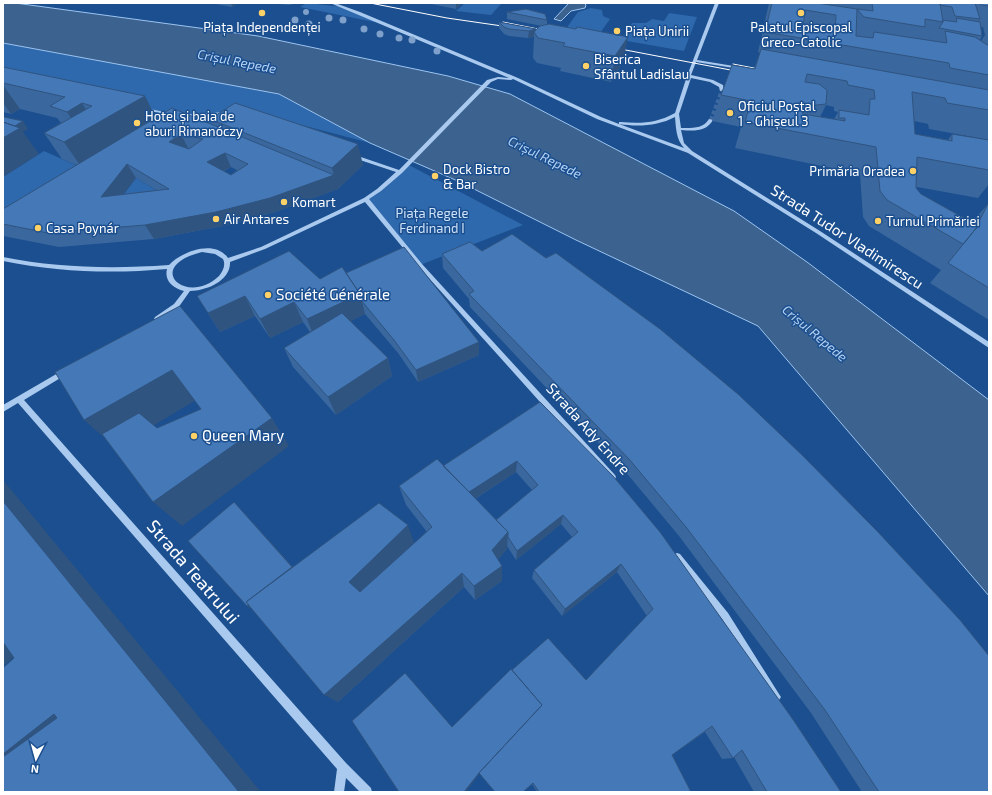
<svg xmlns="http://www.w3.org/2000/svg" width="992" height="795" viewBox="0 0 992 795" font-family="'Exo 2',sans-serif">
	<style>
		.green { fill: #2e69ad }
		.water { fill: #3c6290; stroke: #9cc4f0 }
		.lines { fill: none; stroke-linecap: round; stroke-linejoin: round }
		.minor-tunnel { stroke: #3d69a0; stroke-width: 4; stroke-dasharray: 4 2; stroke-linecap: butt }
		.minor { fill: #a9c9ee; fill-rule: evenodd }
		.tram { stroke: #fff; stroke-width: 1 }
		.tree { fill: #7ea0ca }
		.wall { fill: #3a679d; fill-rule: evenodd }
		.shaded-wall { fill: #305480 }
		.building { fill: #4478b7; stroke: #305480; fill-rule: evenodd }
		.poi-dot { fill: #ffd166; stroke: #1b4f8f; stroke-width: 1.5 }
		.labels { text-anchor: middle; stroke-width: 3; stroke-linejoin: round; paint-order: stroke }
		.far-poi-label { font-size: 13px; fill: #fff; stroke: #1b4f8f; text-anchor: start }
		.far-water-label { font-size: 13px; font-style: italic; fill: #b5d3f5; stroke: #1b4f8f }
		.far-park-label { font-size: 13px; fill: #cfe3fa; stroke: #1b4f8f }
		.street-label { font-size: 15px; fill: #fff; stroke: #1b4f8f }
		.poi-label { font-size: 15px; fill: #fff; stroke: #1b4f8f; text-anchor: start }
		.near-street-label { font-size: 18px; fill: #fff; stroke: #1b4f8f }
	</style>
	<rect width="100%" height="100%" fill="#1b4f8f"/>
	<!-- green -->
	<path class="green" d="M307 3 344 7 389 25 300 7Z
		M465 3H500L501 4 491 15 456 11Z
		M591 8 602 10 603 16 610 19 598 36 565 30 578 12Z
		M669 13 697 17 684 51 621 40 632 23H646L652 19 664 21Z
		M3 43 279 94 370 143 241 109 211 127 178 116 3 82Z
		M44 151 82 168 3 219V177Z
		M407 164 523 225 420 265 366 199Z
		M136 178 177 203 111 211Z"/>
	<!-- water -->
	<path class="water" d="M3 3H15L258 36 448 76 510 94 734 211 807 262 989 400V596L758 326 576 240 460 182 370 143 279 94 3 43Z
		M569 3H584L586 5 585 8 571 11 561 21 554 19Z"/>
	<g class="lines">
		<!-- minor-tunnel -->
		<path class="minor-tunnel" d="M711 120 722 90"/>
		<!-- minor -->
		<path class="minor" d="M330 3H335L360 12 518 78 601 117 619 124V122H621C641 124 657 123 675 113L687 76 715 3H719L697 60 740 67 742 68 740 69 696 62 691 75 713 80 723 85 724 90 720 91 719 87 710 82 691 78 679 114 681 128C692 128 703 129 709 119L713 120C706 132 694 131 681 130L684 143 692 151 820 231 989 342V348L816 233 688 153 597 119 513 79 511 80 498 79 491 82 402 173 381 191 369 199 422 264 615 475 616 477 615 479 612 480 609 479 418 266 365 202 265 249 230 262C231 281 206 291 190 291L178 308 157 321H155L154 319 155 317 174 304 184 291C173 288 164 281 167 269 112 274 57 272 3 261V257C58 268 113 269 169 265 182 251 215 239 228 258L261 247 364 198 377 189 396 172 351 157V155H355L399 170 487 80 498 77 509 78ZM675 117C676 128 676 139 684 148L619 124C638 127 658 126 675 117ZM202 252 215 254 223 259C226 265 223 271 219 276 187 307 142 267 202 252Z
			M141 107 178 115 227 112 229 113 227 114 178 117 141 109Z
			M65 369 67 370 68 372 67 374 24 400 346 763 371 788 372 792H360L346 778 344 792H334L337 769 18 403 3 412V405Z
			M677 553 680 554 728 613 779 694 781 697 779 700 776 702 773 700 722 619 674 560 673 557 674 554Z"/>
		<!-- tram -->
		<path class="tram" d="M370 3 447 18 509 27
			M503 22 548 31
			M615 48 741 72
			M733 64 764 70"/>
	</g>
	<!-- trees -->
	<g class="tree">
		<circle cx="306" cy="12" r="3"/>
		<circle cx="329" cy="18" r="3.5"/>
		<circle cx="295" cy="20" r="3.5"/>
		<circle cx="343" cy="20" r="3.5"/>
		<circle cx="309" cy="24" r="3.5"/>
		<circle cx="364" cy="29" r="3.5"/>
		<circle cx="380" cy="34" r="3.5"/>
		<circle cx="399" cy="38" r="3.5"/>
		<circle cx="412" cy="40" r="3.5"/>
		<circle cx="437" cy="51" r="3.5"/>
	</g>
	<!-- wall -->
	<path class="wall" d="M210 3H238L232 7Z
		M266 3H294L290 5Z
		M426 3H462L456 9Z
		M769 3H989V140L929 129 928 124 914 121 915 134 948 140 952 134 989 170V184L978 198 917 187 916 188 921 194 972 222 988 204H989V320L930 283 941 270 869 226 863 217 860 174 735 148 741 127 712 121 721 95 754 69 760 53 758 52ZM981 27H983L985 35 981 41 980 40 982 36ZM826 105 834 107V111L838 112 834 119 820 117Z
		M507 12 547 20V25L576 29 623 62 611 82 560 71 561 68 537 63 533 58 534 37 528 38 509 36 504 34 499 28V22L536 29 542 26 507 19Z
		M3 67 156 118 213 125 210 119 363 165 338 189 275 212 223 226 154 239 59 247 3 236V209L76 165 62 159 44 133 61 123 57 118 20 109 11 114 3 112ZM231 167 237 170 231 175 224 171ZM136 178 156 190 123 194Z
		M442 254 989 792H862L811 713 679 536 624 470 470 307 469 299 443 268Z
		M346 273 479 355 418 382 398 353 365 314 350 321 388 358 392 376 336 415 293 367 284 348 310 332 303 322 270 338 255 316 220 332 197 296 320 279Z
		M540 402 841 792H754L734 757 733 758 722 759 705 732 672 755 691 792H537L532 784 452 727 512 670 586 680 647 616 617 572 562 616 532 578 534 570 572 537 561 524 516 560 507 546V549L498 559 502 566V581L475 600 464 587 338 702 234 502 293 567 414 542 396 559 427 532 406 505 399 486 443 466ZM516 472 532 490 496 520 475 499Z"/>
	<!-- shaded-wall -->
	<path class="shaded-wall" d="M231 3H238L232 7Z
		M456 3H462L456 9Z
		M536 29 534 32V37L528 38 529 31Z
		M628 37 623 62 611 82 615 56Z
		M3 85 20 109 11 114 3 103Z
		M145 96 158 122 82 168 64 142 80 132 67 112 82 103 95 124Z
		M23 121 28 129 23 132 39 154 3 177V134Z
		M181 134 188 148 176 156 169 142Z
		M358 144 363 165 338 189 275 212 223 226 154 239 145 225 334 175 332 168Z
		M225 153 231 167 213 176 207 162Z
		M127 164 136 178 111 211 101 197Z
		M360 294 365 314 315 339 307 319Z
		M245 296 255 316 220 332 208 313Z
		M294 302 303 322 270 338 260 319Z
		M479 342V355L418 382 416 370Z
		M388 358 392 376 336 415 328 397Z
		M172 370 196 400 116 448 84 420Z
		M272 418 289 446 182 526 153 502Z
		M517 461 516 472 465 505 464 495Z
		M3 480 261 792H239L3 501Z
		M234 502 302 577 257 613 247 606Z
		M563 515 561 524 516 560 517 551Z
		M408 525 414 542 359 596 349 582Z
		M508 532 507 549 493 566 492 550Z
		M621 564 617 572 562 616 565 609Z
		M502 566V581L475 600 474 586Z
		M462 573 464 587 338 702 324 695Z
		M3 633 32 642 3 666Z
		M54 714 89 719 3 769V754Z
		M479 773H480L466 792H464Z"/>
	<!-- building -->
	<path class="building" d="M772 3H817L857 9 856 36 873 38 874 32 947 43 945 31 975 37 989 46V75L950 68 949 63 765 32ZM805 10 836 15 835 31 803 27Z
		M872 3H940L943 22 925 19V27L864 17 857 9 873 11Z
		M940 3H975L980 19 955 16 952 7 940 5Z
		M980 3H989V6L981 5Z
		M526 9 545 14 547 20 507 12Z
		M956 18 980 22 982 36 939 28 943 22 942 20 957 22Z
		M499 22 536 29 529 31 509 29 504 27Z
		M549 24 576 29 577 27 628 37 615 56 563 46 565 43 538 38 534 32 540 26Z
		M761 49 989 90V110L947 103 945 98 912 92 915 134 952 141V134L989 140V170L917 157 916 188 921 194 978 226 963 244 887 200 880 191 876 147 745 122 751 101 721 95 732 65 755 69ZM807 74 847 81 848 85 874 90 875 99H870L869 115 839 110V118H845V121L803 114 802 111H810L808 106 826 104 827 90 819 84 805 82Z
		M3 67 145 96 64 142 44 133 92 106 82 103 67 112 50 106 65 97 3 83Z
		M235 103 358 144 332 168 210 119Z
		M172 108 334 175 270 198 216 212 145 225 48 233 3 224V209ZM181 134 203 139 189 149 169 142ZM225 153 248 164 231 175 207 162ZM127 164 169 189 101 197Z
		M4 117 23 121 15 126 3 122V118Z
		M3 122 20 128 3 138Z
		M988 204H989V288L948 263 978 226 977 225Z
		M512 234 546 258 556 253 660 329 739 395 802 455 877 531 960 620 989 656V792H879L825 710 686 527 629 459 469 294 474 291 442 254 470 242 482 251Z
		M404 247 479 342 416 370 394 340 361 300 360 294 346 273Z
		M289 251 320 279 342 267 360 294 307 319 294 302 260 319 245 296 208 313 197 296Z
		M180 306 272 418 153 502 102 434 139 413 157 428 201 409 172 370 84 420 55 372Z
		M342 313 388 358 328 397 284 348Z
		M540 402 613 476 660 532 794 721 841 792H767L742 750 733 758 712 726 672 755 691 792H539L533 783 523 792H495L479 773 542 705 512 670 548 638 586 680 653 609 621 564 565 609 534 570 578 532 563 515 517 551 508 537V532L496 520 538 485 517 461 469 492 443 466Z
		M437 459 508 532 492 550 502 566 474 586 462 573 324 695 246 602 379 503 408 525 349 582 360 592 432 527 399 486Z
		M3 501 239 792H3V757L57 718 54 714 3 754V668L14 658 3 642Z
		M234 502 292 567 246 602 249 605 247 606 188 541Z
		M511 669 542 705 479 773 464 792H399L352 721 405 673 452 727Z"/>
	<!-- markers -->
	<g class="poi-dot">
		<circle cx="262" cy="13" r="4"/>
		<circle cx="801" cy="13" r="4"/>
		<circle cx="617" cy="31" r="4"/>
		<circle cx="586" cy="66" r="4"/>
		<circle cx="730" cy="113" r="4"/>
		<circle cx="137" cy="123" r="4"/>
		<circle cx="913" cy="171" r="4"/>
		<circle cx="435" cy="176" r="4"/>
		<circle cx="284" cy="202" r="4"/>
		<circle cx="216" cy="219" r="4"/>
		<circle cx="878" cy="221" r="4"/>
		<circle cx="38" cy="228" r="4"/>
		<circle cx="268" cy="295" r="4"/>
		<circle cx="194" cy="436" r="4"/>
	</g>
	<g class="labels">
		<!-- far-poi labels -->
		<g class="far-poi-label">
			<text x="262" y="32" text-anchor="middle">Piața Independenței</text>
			<text x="801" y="32" text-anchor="middle">Palatul Episcopal<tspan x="801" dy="15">Greco-Catolic</tspan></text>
			<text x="625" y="36">Piața Unirii</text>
			<text x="594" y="64">Biserica<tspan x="594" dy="15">Sfântul Ladislau</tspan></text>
			<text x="738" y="111">Oficiul Poștal<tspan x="738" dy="15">1 - Ghișeul 3</tspan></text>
			<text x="145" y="121">Hotel și baia de<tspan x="145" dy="15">aburi Rimanóczy</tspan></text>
			<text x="443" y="174">Dock Bistro<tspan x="443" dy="15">&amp; Bar</tspan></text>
			<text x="905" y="176" text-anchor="end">Primăria Oradea</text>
			<text x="292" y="207">Komart</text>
			<text x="224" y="224">Air Antares</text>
			<text x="886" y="226">Turnul Primăriei</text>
			<text x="46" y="233">Casa Poynár</text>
		</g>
		<!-- far-water labels -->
		<g class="far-water-label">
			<text transform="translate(237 61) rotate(11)" y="5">Crișul Repede</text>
			<text transform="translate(545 157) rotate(26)" y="5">Crișul Repede</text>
			<text transform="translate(815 333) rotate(40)" y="5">Crișul Repede</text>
		</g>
		<!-- far-park labels -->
		<g class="far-park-label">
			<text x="432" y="218">Piața Regele<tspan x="432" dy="15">Ferdinand I</tspan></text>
		</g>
		<!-- street labels -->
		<g class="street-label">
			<text transform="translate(847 237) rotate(33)" y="5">Strada Tudor Vladimirescu</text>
			<text transform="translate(588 429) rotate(48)" y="5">Strada Ady Endre</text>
		</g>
		<!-- poi labels -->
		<g class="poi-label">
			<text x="276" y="300">Société Générale</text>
			<text x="202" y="441">Queen Mary</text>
		</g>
		<!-- near-street labels -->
		<g class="near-street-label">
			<text transform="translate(193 572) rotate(49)" y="6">Strada Teatrului</text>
		</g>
	</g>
	<!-- border -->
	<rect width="992" height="795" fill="none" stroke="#ffffff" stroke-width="8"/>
	<!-- north arrow -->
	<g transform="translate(36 759) rotate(186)" stroke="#1b4f8f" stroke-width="3" paint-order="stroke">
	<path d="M0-3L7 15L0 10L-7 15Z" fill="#ffffff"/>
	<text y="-6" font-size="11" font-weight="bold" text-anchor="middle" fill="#ffffff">N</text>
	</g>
</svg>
